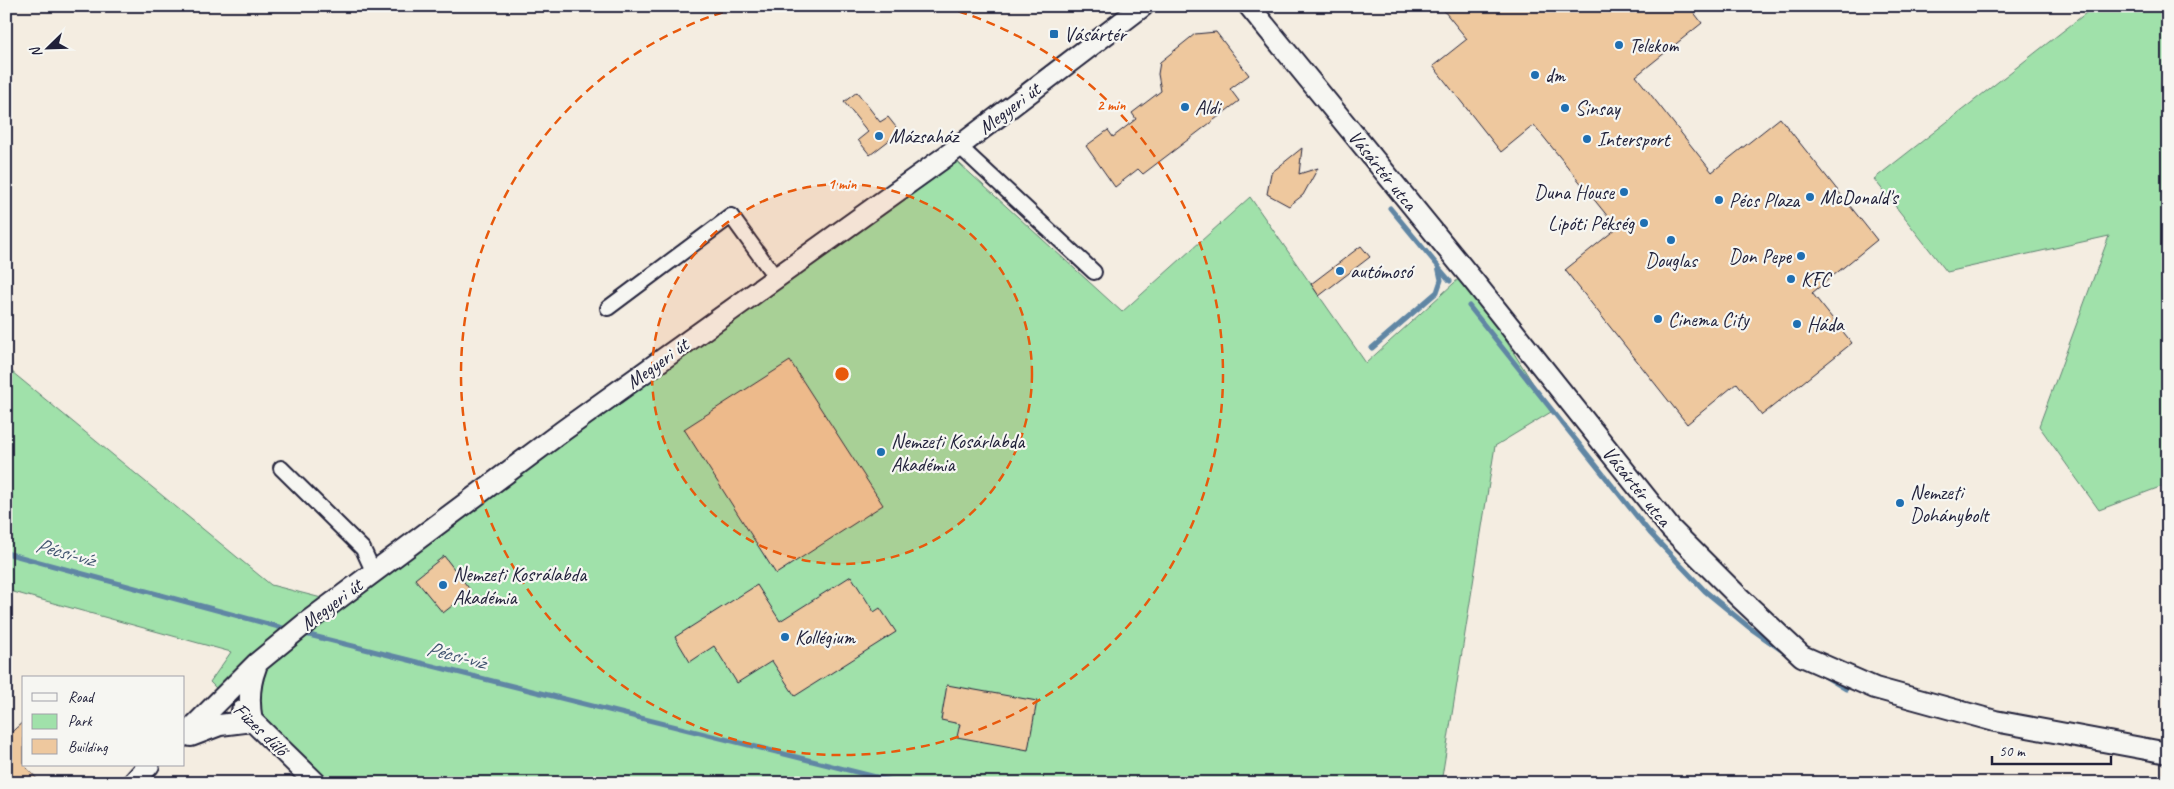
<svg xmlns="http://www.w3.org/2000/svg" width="2174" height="789" viewBox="0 0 2174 789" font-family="Caveat,sans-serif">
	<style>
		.green { fill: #a0e1aa; stroke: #618272 }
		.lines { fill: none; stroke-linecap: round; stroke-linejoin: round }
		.stream { stroke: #6086a4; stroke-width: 5 }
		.building { fill: #eec89e; stroke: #22223b }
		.street-casing { stroke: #22223b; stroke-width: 18 }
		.secondary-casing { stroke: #22223b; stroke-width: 24 }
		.street { stroke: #f6f6f2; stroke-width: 14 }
		.secondary { stroke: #f6f6f2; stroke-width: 20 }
		.ring { fill: none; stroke: #e8590c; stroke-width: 2.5; stroke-dasharray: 9 6 }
		.poi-dot { fill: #1f6fb2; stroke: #f6f6f2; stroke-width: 2 }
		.labels { text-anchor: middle; stroke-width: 4.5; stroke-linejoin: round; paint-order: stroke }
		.poi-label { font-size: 20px; fill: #22223b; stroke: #f6f6f2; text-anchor: start }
		.street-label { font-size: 20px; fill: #22223b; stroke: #f6f6f2 }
		.water-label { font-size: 21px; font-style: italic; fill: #415470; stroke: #f6f6f2 }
		.centre { fill: #e8590c; stroke: #f6f6f2; stroke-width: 2.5 }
		.ring-label { font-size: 15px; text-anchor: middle; font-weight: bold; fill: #e8590c; stroke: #f6f6f2; stroke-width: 4.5; stroke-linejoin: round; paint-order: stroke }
	</style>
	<rect width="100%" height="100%" fill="#f4ede1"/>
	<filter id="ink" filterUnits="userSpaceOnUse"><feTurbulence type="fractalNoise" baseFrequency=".02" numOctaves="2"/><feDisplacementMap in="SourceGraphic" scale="10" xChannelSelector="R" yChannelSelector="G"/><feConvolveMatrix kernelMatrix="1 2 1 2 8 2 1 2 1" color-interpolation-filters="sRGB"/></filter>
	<g filter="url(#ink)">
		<!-- green -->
		<path class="green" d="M2095 6H2168V484L2099 510 2039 426 2109 236 1947 272 1874 179Z
			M949 154 1122 312 1250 197 1366 363 1464 274 1551 412 1495 446 1441 783H309L210 682 231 652 6 590V367L271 585 341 603Z"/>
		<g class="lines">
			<!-- stream -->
			<path class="stream" d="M1439 268 1450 281
				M1469 306 1650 533 1705 591 1750 628 1784 652
				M1372 348 1437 292 1441 280 1438 266 1390 208
				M6 553 290 630
				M301 633 900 783
				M1823 675 1846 689"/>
		</g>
		<!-- building -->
		<path class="building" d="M1440 6H1689L1702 23 1636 76 1712 172 1780 118 1877 240 1812 293 1852 343 1762 415 1737 383 1687 424 1565 270 1617 228 1534 125 1501 152 1433 66 1467 39Z
			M1216 32 1249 75 1230 89 1239 101 1143 174 1138 169 1115 187 1086 146 1108 130 1113 137 1136 119 1132 113 1161 91 1158 74 1160 62 1195 34Z
			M857 92 880 122 888 117 900 132 870 155 858 140 868 132 844 102Z
			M1302 148 1299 174 1318 168 1303 195 1289 206 1267 194 1271 173Z
			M1361 246 1370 257 1319 296 1311 284Z
			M790 361 883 505 776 574 684 429Z
			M444 556 471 591 443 613 415 579Z
			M851 576 874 612 880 608 896 632 795 696 772 661 737 683 714 646 690 662 675 637 757 585 780 621Z
			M947 685 1037 701 1028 750 957 737 960 724 941 720Z
			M24 721V765L41 783H13L6 775V737Z"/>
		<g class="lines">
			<!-- street casing -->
			<g class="street-casing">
				<path id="street" d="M959 146 1094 272
					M608 308 731 216 776 278
					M281 468 363 549 374 573"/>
			</g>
			<!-- secondary casing -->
			<g class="secondary-casing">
				<path id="secondary" d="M1249 6 1472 279 1671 529 1738 596 1802 656 1875 688 1995 721 2168 753
					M242 711 316 783
					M184 736 257 663 307 622 564 430 949 154 1143 6
					M191 736 220 725 252 721C248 701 249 685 256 667
					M133 783 149 765"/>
			</g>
			<!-- street -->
			<use href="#street" class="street"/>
			<!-- secondary -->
			<use href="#secondary" class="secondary"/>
		</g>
	</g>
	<!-- distance rings -->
	<circle cx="842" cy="374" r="190" fill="#e8590c" fill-opacity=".12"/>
	<g class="ring">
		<circle cx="842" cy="374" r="190"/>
		<path d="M944 7A381 381 0 1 1 740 7"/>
	</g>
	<!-- markers -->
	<g class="poi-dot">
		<rect x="1049" y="29" width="10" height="10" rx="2.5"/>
		<circle cx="1619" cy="45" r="5"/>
		<circle cx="1535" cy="75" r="5"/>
		<circle cx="1185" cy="107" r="5"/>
		<circle cx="1565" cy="108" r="5"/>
		<circle cx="879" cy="136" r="5"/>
		<circle cx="1587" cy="139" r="5"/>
		<circle cx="1624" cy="192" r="5"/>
		<circle cx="1810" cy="197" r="5"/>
		<circle cx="1719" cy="200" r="5"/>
		<circle cx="1644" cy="223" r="5"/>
		<circle cx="1671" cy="240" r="5"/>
		<circle cx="1801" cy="256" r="5"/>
		<circle cx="1340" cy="271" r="5"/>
		<circle cx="1791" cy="279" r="5"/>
		<circle cx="1658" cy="319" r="5"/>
		<circle cx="1797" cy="324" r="5"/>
		<circle cx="881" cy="452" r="5"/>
		<circle cx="1900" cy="503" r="5"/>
		<circle cx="443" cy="585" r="5"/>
		<circle cx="785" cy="637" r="5"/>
	</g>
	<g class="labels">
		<!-- poi labels -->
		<g class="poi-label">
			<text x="1064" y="41">Vásártér</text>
			<text x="1629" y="52">Telekom</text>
			<text x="1545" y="82">dm</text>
			<text x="1195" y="114">Aldi</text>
			<text x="1575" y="115">Sinsay</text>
			<text x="889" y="143">Mázsaház</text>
			<text x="1597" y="146">Intersport</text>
			<text x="1614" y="199" text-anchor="end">Duna House</text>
			<text x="1820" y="204">McDonald's</text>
			<text x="1729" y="207">Pécs Plaza</text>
			<text x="1634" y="230" text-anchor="end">Lipóti Pékség</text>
			<text x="1791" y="263" text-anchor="end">Don Pepe</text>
			<text x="1671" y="267" text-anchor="middle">Douglas</text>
			<text x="1350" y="278">autómosó</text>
			<text x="1801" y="286">KFC</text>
			<text x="1668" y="326">Cinema City</text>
			<text x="1807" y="331">Háda</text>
			<text x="891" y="448">Nemzeti Kosárlabda<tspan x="891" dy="23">Akadémia</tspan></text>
			<text x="1910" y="499">Nemzeti<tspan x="1910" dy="23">Dohánybolt</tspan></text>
			<text x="453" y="581">Nemzeti Kosrálabda<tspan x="453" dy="23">Akadémia</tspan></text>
			<text x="795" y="644">Kollégium</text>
		</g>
		<!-- street labels -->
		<g class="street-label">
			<text transform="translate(1009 108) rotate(-37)" y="7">Megyeri út</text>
			<text transform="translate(1383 170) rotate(51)" y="7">Vásártér utca</text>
			<text transform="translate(657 363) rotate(-36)" y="7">Megyeri út</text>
			<text transform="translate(1637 486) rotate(51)" y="7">Vásártér utca</text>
			<text transform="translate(331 604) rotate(-37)" y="7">Megyeri út</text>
			<text transform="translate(261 729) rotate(44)" y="7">Füzes dűlő</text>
		</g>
		<!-- water labels -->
		<g class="water-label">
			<text transform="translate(65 552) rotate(15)" y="7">Pécsi-víz</text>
			<text transform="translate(456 655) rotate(14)" y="7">Pécsi-víz</text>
		</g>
	</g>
	<circle cx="842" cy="374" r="8" class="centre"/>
	<g class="ring-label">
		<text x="1111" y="110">2 min</text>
		<text x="842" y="189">1 min</text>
	</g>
	<!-- margin -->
	<rect width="2174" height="789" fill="none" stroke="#f6f6f2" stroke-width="25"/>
	<rect x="12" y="12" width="2149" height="764" fill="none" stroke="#22223b" stroke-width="2" filter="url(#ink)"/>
	<!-- legend -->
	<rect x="22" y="676" width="162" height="90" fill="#f6f6f2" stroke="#a1a1a9"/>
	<rect x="32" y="693" width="25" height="8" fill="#f6f6f2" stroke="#a1a1a9"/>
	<text x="68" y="702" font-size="15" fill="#22223b">Road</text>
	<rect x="32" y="714" width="25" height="15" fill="#a0e1aa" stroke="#a1a1a9"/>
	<text x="68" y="726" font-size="15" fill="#22223b">Park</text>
	<rect x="32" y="739" width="25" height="15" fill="#eec89e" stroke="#a1a1a9"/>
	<text x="68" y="752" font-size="15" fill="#22223b">Building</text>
	<!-- north arrow -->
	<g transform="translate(48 48) rotate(247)" stroke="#f6f6f2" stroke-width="4" paint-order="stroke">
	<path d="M0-4L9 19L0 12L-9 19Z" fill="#22223b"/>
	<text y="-8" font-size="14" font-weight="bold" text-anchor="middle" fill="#22223b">N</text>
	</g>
	<!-- scale -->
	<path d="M1992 756v8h119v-8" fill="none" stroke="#22223b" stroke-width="2.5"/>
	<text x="1999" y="756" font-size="15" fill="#22223b" stroke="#f6f6f2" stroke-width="4" paint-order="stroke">50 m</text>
</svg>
